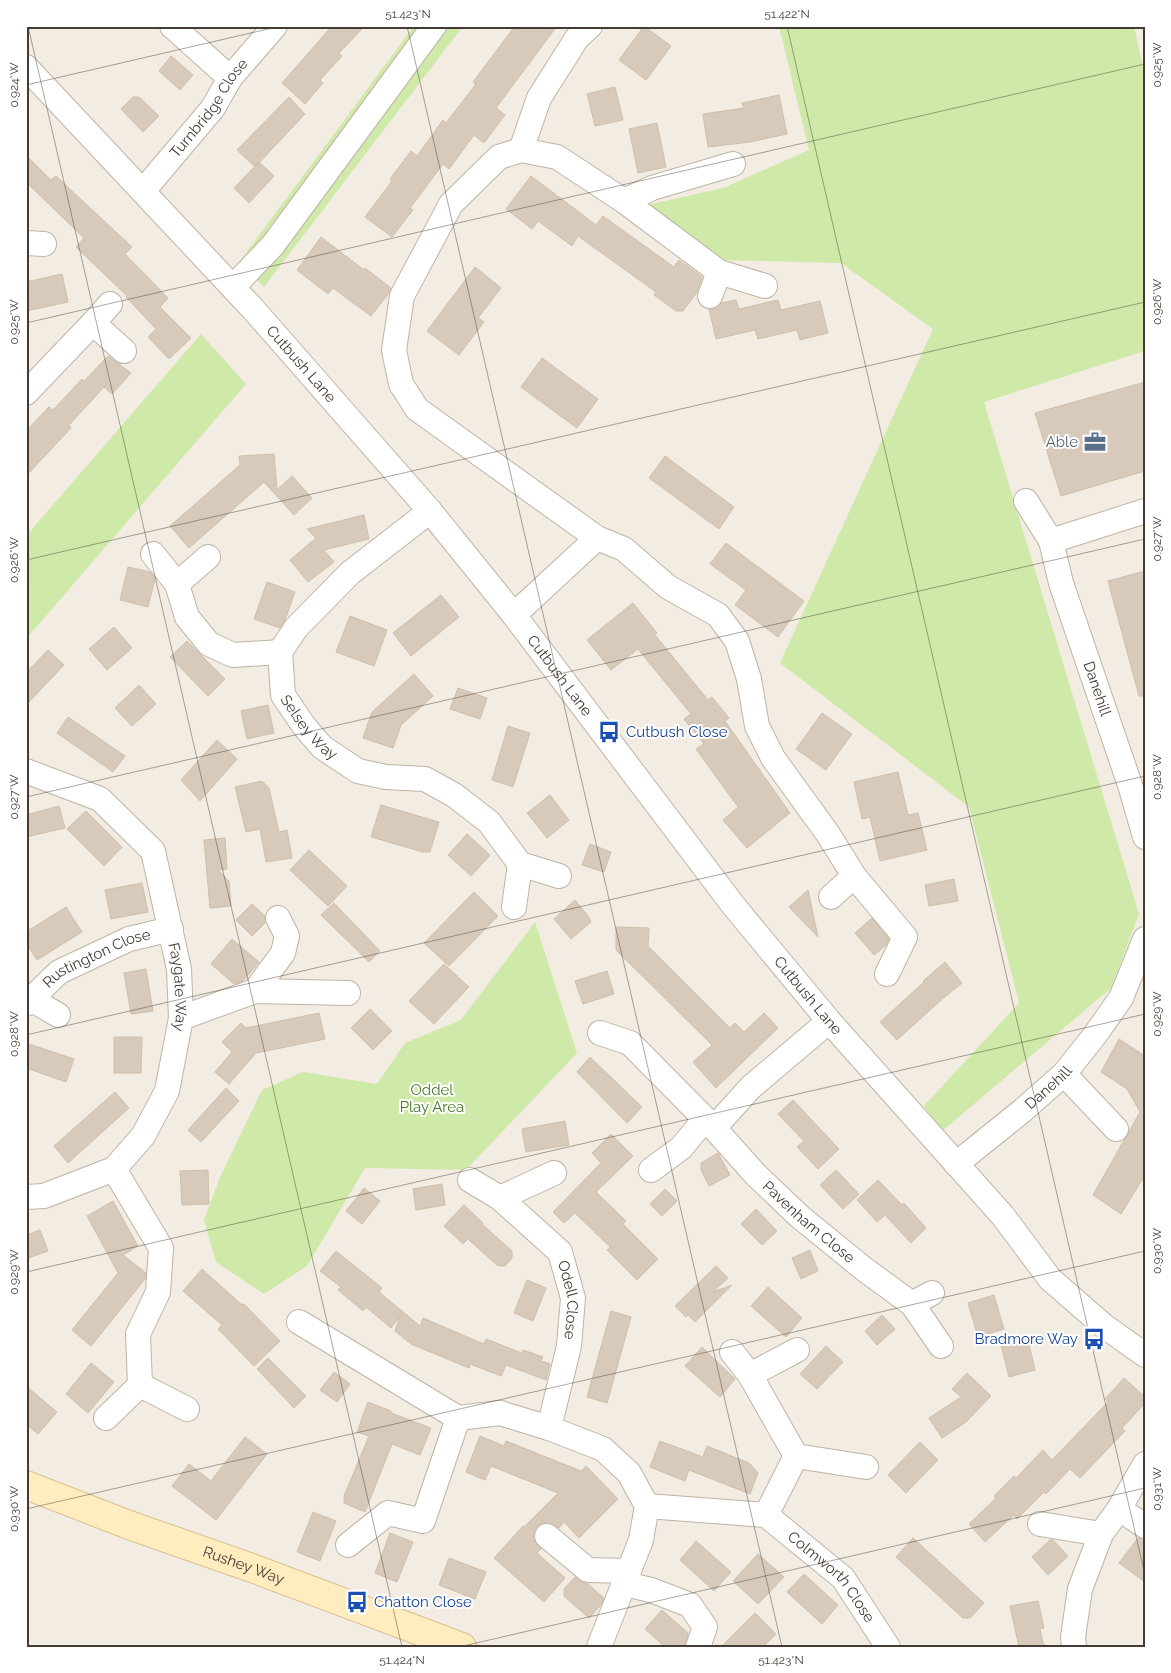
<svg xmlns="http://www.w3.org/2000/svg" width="1171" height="1673" viewBox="0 0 1171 1673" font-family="Raleway,sans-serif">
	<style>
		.green { fill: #cfe9a8 }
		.building { fill: #d7caba; stroke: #cfbfaa }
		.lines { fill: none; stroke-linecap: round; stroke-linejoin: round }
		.street-casing { stroke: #beb4a5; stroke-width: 26 }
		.secondary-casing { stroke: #d8c191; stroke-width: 30 }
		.street { stroke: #fff; stroke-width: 24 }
		.secondary { stroke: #ffecbf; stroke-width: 28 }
		.ticks { fill: none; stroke: #443c33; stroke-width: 1; stroke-opacity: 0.45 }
		.labels { text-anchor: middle; stroke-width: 4; stroke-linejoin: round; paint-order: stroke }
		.street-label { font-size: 15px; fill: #443c33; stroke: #fff }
		.service-label { font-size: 15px; fill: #4e5e75; stroke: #fff; text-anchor: end }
		.transit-label { font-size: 15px; fill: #164399; stroke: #fff; text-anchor: start }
		.park-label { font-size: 15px; fill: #487724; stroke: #fff }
		.neatline { fill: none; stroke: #443c33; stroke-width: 2 }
		.ticks-label { font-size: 12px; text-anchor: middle; fill: #443c33 }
	</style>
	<rect width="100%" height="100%" fill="#f2ece2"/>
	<!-- green -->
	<path class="green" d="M414 26H463L264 287 240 261Z
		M779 26H1134L1145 76V351L984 402 1139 914 1111 988 942 1131 924 1106 1019 1003 969 807 780 663 933 329 841 263 720 260 643 206 723 188 809 150Z
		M201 334 246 384 26 639V536Z
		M535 922 577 1053 466 1170 365 1168 307 1266 264 1294 216 1262 204 1220 221 1175 262 1090 303 1072 377 1084 405 1043 461 1020Z"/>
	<!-- building -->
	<path class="building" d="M332 26H365L339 53 342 56 320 80 323 83 305 104 282 83Z
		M515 26H557L496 108 505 115 484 143 474 135 449 169 443 164 410 208 413 210 392 237 365 217 392 181 390 179 411 151 417 156 443 120 446 123 476 84 473 82Z
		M644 26 671 46 646 80 619 60Z
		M171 56 193 75 180 90 159 71Z
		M615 87 623 120 595 126 587 94Z
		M779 95 787 134 750 142 708 147 703 114 744 108 742 103Z
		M133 97H139L159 116 143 132 121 109Z
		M289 97 305 114 255 167 237 150Z
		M657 123 666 167 638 173 629 129Z
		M26 155 51 180 56 176 132 247 125 254 168 298 160 307 191 338 169 359 148 337 156 329 126 297 127 296 76 247 84 238 26 182Z
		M259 162 274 176 249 203 234 188Z
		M531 176 596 225 603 216 674 267 679 260 702 277 697 292 683 311H676L654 295 656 292 578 236 572 246 538 221 532 229 506 209Z
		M321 237 364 270 365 268 391 288 389 293 371 316 333 288 328 294 297 270Z
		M475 267 501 288 478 318 484 322 459 355 427 331Z
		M62 274 68 302 26 311V282Z
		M736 300 739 309 778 300 781 310 820 301 828 333 800 340 797 330 758 339 755 330 716 339 709 309H713L721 303Z
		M108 356 131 373 112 394 104 387 69 425 71 428 26 476V431L49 407 53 410 82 379 84 381Z
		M542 358 598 399 577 428 521 387Z
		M1145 382V471L1061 496 1035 413Z
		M274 454 277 490 292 476 312 498 294 515 264 482 189 548 170 526 240 465 239 456Z
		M665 456 734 507 719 529 649 478Z
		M364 515 369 539 324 550 334 562 308 582 290 560 316 538 307 529Z
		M726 543 804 601 778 637 735 605 746 590 710 564Z
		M128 567 150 572 155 579 148 607 120 600Z
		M1145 571V696H1139L1108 581Z
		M267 582 295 592 285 620 280 628 254 619Z
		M441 595 459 617 411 656 393 633Z
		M633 603 657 633 655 635 708 700 712 697 729 718 725 721 790 813 747 848 723 820 738 807 696 749 704 744 684 719 691 714 638 649 611 670 587 640Z
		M350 616 387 630 374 666 336 652Z
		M114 627 132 648 107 670 89 649Z
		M187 641 225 679 208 696 170 657Z
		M48 650 64 665 26 705V673Z
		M414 674 433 696 401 725 393 748 363 738 372 712Z
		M139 685 156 704 132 726 115 708Z
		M458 688 487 698 480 719 450 709Z
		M268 705 274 733 247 739 241 711Z
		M822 713 852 734 826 770 796 749Z
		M68 717 125 756 113 772 57 733Z
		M508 726 530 733 513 787 492 780Z
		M217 740 237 759 200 801 181 780Z
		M898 772 908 815 918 813 927 850 880 861 870 817 862 819 854 782Z
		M262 781 269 788 279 832 287 830 292 858 266 862 260 829 246 832 235 787Z
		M550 795 569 820 547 838 527 813Z
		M381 805 439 822 430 852H423L371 837Z
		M59 806 65 828 26 837V815Z
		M86 811 122 847 104 866 67 829Z
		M467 834 490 855 471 876 448 855Z
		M225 838 227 869 218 870 229 881 231 906 210 908 204 840Z
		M590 844 611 852 604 872 582 865Z
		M309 850 347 886 328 906 290 870Z
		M954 879 958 901 929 906 925 885Z
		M142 883 148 912 111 919 105 890Z
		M808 890 818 937 789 907Z
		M474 892 498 916 449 966 424 943Z
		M575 900 588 916 591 922 571 939 554 919Z
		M334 903 380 951 369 962 321 915Z
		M252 904 265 916V923L252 936 236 920Z
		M66 907 82 932 37 960 26 943V932Z
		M872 918 889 939 886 945 874 955 855 933Z
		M616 927 649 928 648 946 730 1028 735 1023 744 1032 764 1013 778 1028 716 1088 693 1062 712 1045 616 950Z
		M232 939 259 962 243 981 234 984 211 964Z
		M945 962 962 983 940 1001 897 1040 880 1022 924 982 923 981Z
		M444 964 469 987 434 1024 409 1001Z
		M146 969 153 1011 131 1014 124 973Z
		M607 971 614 994 583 1004 575 981Z
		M370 1009 392 1031 373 1050 351 1028Z
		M319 1013 325 1039 256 1053 229 1084 215 1072 232 1052 222 1042 241 1023 246 1028Z
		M114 1037H142L141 1073H114Z
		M1119 1039 1145 1056V1175L1121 1214 1093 1195 1140 1112 1127 1089 1101 1072Z
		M26 1043 74 1059 66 1082 26 1068Z
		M590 1057 642 1107 627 1123 577 1072Z
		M226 1088 239 1101 201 1142 188 1130Z
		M115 1092 129 1108 68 1163 54 1146Z
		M793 1100 839 1149 818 1169 797 1147 804 1141 778 1114Z
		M565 1121 569 1145 526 1152 522 1129Z
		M611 1134 633 1156 596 1192 626 1221 623 1224 658 1259 637 1280 607 1250 610 1247 575 1213 564 1223 553 1212 601 1163 592 1153Z
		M718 1153 730 1175 709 1186 701 1170V1163Z
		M208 1170 209 1204 182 1205 180 1171Z
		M836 1170 859 1194 843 1209 820 1185Z
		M878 1180 902 1205 904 1203 926 1228 911 1243 885 1215 877 1222 857 1200Z
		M442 1184 445 1205 416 1210 413 1189Z
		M364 1188 380 1201 362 1224 346 1211Z
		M665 1189 677 1201 662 1216 650 1204Z
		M113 1201 138 1246 123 1255 146 1273 145 1279 91 1346 72 1330 118 1273 87 1216Z
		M464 1205 483 1223 482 1224 512 1251V1258L505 1266H498L468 1239 463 1244 444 1226Z
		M756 1209 777 1231 762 1245 741 1224Z
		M40 1230 48 1251 26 1259V1235Z
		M810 1250 818 1271 801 1279 792 1258Z
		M336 1251 382 1288 379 1292 420 1326 423 1318 484 1344 486 1339 522 1353 523 1350 543 1357 541 1361 550 1364 546 1380 506 1365 501 1376 470 1364 469 1368 411 1344 395 1331 400 1316 391 1328 366 1307 363 1311 338 1290 341 1287 320 1271Z
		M716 1266 728 1278 713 1292 732 1285 695 1322 688 1315 686 1317 675 1306Z
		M202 1269 242 1305 244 1304 280 1341 254 1366 218 1329 222 1325 183 1291Z
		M527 1280 546 1288 533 1321 514 1313Z
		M768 1287 802 1318 786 1337 751 1306Z
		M994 1295 1004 1329 978 1337 968 1303Z
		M611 1311 631 1317 607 1403 587 1397Z
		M882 1315 895 1329 877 1345 865 1331Z
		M1027 1335 1035 1370 1009 1377 1000 1341Z
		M826 1346 843 1362 817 1389 800 1374Z
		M702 1347 735 1379 720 1397 685 1366Z
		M268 1358 306 1396 294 1408 257 1369Z
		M91 1363 114 1382 88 1413 66 1394Z
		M334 1372 350 1384 337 1402 320 1390Z
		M967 1373 991 1396 966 1422 942 1438 929 1418 961 1397 952 1389Z
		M1124 1378 1145 1397V1403L1122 1428 1125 1431 1080 1478 1070 1469 1046 1494 1044 1492 1017 1519 1014 1515 985 1542 969 1524 996 1498 994 1496 1014 1476 1016 1478 1043 1450 1052 1460 1108 1402 1105 1399Z
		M26 1386 57 1412 38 1434 26 1424Z
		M368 1402 391 1411V1413L431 1428 420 1455 392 1444 365 1512 344 1503V1496L369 1436 357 1432Z
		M480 1436 504 1446 506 1441 581 1471 586 1466 618 1499 579 1538 564 1522 559 1528 549 1522 542 1523 536 1528 533 1534 534 1540 541 1549 537 1553 565 1578 544 1602 494 1558 523 1526 524 1527 558 1493 491 1466 485 1480 466 1472Z
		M245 1437 267 1454 216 1520 172 1486 189 1464 211 1481Z
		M660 1441 703 1457 707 1446 749 1463 758 1473 750 1494 689 1470 685 1481 650 1467Z
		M920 1442 938 1460 906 1493 888 1475Z
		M313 1512 336 1521 320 1561 297 1552Z
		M390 1533 413 1542 397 1582 375 1573Z
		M913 1538 984 1603 970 1618H963L896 1557Z
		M1138 1538 1145 1540V1582L1119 1563Z
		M1050 1540H1053L1068 1556 1048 1575 1032 1557Z
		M696 1541 731 1572 714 1591 680 1560Z
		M758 1554 784 1577 758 1604 733 1581Z
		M449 1558 486 1572 475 1599 439 1585Z
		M804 1574 838 1605 822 1624 787 1592Z
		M575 1577 580 1581 588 1584 604 1598 601 1605 589 1618 564 1596V1589Z
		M1038 1601 1044 1628 1040 1629 1044 1647H1019L1010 1606Z
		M662 1610 688 1633 685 1647H665L645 1629Z
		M755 1613 776 1634 763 1647H721Z"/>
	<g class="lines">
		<!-- street casing -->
		<g class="street-casing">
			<g id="street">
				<path d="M172 26 230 78"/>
				<path id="s1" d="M26 67 253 309 430 511 514 615 733 905 829 1021 1003 1216 1050 1279 1104 1326 1145 1355"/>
				<path d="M521 150 539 98 577 38 590 26"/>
				<path id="s2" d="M143 191 213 108 230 78 275 26"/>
				<path d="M624 201 652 188 733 164"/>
				<path d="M26 243 44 244"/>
				<path d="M719 272 765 286"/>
				<path d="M233 287 273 245 434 26"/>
				<path d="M710 296 719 272 624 201 557 157 521 150 499 157 451 204 402 296 394 350 401 384 417 409 597 538 624 549 668 587 718 615 737 641 749 679 757 726 773 758 828 834 854 876 831 897"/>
				<path d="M93 323 110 304"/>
				<path d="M26 393 93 323 124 351"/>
				<path id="s3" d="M1026 501 1051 541 1061 583 1130 785 1145 837"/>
				<path id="s4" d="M430 511 350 573 296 628 280 652 283 695 304 726 322 747 358 771 386 777 425 779 454 795 489 822 520 864 514 907"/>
				<path d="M1051 541 1145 511"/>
				<path d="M153 554 177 584 187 617 209 644 233 655 280 652"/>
				<path d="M177 584 208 557"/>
				<path d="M514 615 597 538"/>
				<path id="s5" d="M26 771 100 799 153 851 179 969 181 1018 167 1091 143 1136 114 1169 44 1196 26 1197"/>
				<path d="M520 864 559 876"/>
				<path d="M854 876 905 937 887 974"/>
				<path d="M255 991 283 953 287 936 278 918"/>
				<path d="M31 999 58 1015"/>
				<path id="s6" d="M26 1004 59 972 129 939 171 929"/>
				<path d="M181 1018 255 991 348 993"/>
				<path id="s7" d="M829 1021 751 1087 714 1128 756 1175 799 1216 864 1269 912 1304 941 1346"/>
				<path d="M600 1033 630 1043 714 1128"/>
				<path d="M1064 1074 1116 1129"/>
				<path id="s8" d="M956 1164 1022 1111 1064 1074 1095 1035 1121 998 1145 939"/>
				<path d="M651 1170 681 1148 705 1119"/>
				<path id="s9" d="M470 1180 500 1198 560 1252 573 1298 569 1346 549 1428"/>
				<path d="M500 1198 554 1173"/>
				<path d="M912 1304 932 1293"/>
				<path d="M299 1322 458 1418 500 1413 549 1428 603 1449 629 1473 647 1506 641 1540 599 1647"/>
				<path d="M732 1352 750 1375 796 1456 766 1515"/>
				<path d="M750 1375 797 1350"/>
				<path d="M140 1385 187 1409"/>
				<path d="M106 1418 140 1385 138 1334 158 1292 161 1248 114 1169"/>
				<path d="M796 1456 866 1467"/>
				<path id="s10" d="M647 1506 766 1515 843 1578 888 1647"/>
				<path d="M1119 1509 1145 1526"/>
				<path d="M1040 1524 1101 1534"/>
				<path d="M547 1536 588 1570 629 1571"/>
				<path d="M348 1545 388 1513 423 1521 458 1418"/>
				<path d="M625 1584 651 1590 690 1605 705 1627 698 1647"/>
				<path d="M1074 1647 1073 1637 1080 1589 1101 1534 1119 1509 1145 1464"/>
			</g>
		</g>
		<!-- secondary casing -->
		<g class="secondary-casing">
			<g id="secondary">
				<path id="s11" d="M26 1485 129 1525 252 1568 462 1647"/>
			</g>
		</g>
		<!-- street -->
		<use href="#street" class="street"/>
		<!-- secondary -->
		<use href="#secondary" class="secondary"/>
	</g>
	<!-- ticks -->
	<path class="ticks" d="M28 26 402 1647M407 26 782 1647M787 26 1145 1575M26 85 281 26M26 323 1145 64M26 560 1145 302M26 797 1145 539M26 1035 1145 776M26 1272 1145 1014M26 1509 1145 1251M459 1647 1145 1488"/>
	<!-- icons -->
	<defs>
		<g id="office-bare" transform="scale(1.725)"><path d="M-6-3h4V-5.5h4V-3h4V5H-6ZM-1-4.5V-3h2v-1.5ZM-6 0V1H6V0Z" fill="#5c6f8a" stroke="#fff" stroke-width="2.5" paint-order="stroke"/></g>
		<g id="bus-bare" transform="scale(1.725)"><path d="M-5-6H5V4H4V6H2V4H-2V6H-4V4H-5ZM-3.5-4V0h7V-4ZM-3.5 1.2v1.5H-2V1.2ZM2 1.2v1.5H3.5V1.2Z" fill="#1a4fb4" stroke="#fff" stroke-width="2.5" paint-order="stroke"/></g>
	</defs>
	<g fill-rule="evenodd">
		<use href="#office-bare" x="1095" y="442"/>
		<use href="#bus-bare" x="609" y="732"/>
		<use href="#bus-bare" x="1094" y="1339"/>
		<use href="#bus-bare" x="357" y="1602"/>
	</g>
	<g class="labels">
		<!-- street labels -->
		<g class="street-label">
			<text dy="5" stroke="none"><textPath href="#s2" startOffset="106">Turnbridge Close</textPath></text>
			<text dy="5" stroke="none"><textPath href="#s1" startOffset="405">Cutbush Lane</textPath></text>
			<text dy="5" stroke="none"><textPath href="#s1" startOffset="810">Cutbush Lane</textPath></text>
			<text dy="5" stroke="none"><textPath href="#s3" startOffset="202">Danehill</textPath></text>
			<text dy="5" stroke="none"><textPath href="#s4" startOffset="292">Selsey Way</textPath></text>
			<text dy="5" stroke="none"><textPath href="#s6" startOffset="86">Rustington Close</textPath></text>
			<text dy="5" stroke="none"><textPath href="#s5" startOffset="292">Faygate Way</textPath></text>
			<text dy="5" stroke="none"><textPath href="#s1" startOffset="1215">Cutbush Lane</textPath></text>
			<text dy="5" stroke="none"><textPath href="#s8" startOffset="120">Danehill</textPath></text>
			<text dy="5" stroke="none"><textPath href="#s7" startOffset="291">Pavenham Close</textPath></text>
			<text dy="5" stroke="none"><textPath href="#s9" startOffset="165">Odell Close</textPath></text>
			<text dy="5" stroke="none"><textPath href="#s11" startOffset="232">Rushey Way</textPath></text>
			<text dy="5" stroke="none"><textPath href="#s10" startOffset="210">Colmworth Close</textPath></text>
		</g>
		<!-- service labels -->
		<g class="service-label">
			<text x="1078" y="447">Able</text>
		</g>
		<!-- transit labels -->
		<g class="transit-label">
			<text x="626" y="737">Cutbush Close</text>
			<text x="1078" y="1344" text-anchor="end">Bradmore Way</text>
			<text x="374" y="1607">Chatton Close</text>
		</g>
		<!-- park labels -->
		<g class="park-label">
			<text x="432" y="1095">Oddel<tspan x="432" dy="17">Play Area</tspan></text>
		</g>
	</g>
	<!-- border -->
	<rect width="1171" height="1673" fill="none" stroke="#ffffff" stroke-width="55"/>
	<rect x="28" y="28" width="1116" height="1618" class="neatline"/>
	<g class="ticks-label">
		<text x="408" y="18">51.423°N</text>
		<text x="787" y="18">51.422°N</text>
		<text transform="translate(1157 65) rotate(-90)" y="4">0.925°W</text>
		<text transform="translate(14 85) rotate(-90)" y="4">0.924°W</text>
		<text transform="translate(1157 302) rotate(-90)" y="4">0.926°W</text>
		<text transform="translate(14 322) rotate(-90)" y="4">0.925°W</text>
		<text transform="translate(1157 539) rotate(-90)" y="4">0.927°W</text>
		<text transform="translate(14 560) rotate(-90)" y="4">0.926°W</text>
		<text transform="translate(1157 777) rotate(-90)" y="4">0.928°W</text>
		<text transform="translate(14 797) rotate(-90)" y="4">0.927°W</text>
		<text transform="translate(1157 1014) rotate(-90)" y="4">0.929°W</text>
		<text transform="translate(14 1034) rotate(-90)" y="4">0.928°W</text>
		<text transform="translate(1157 1251) rotate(-90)" y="4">0.930°W</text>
		<text transform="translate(14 1272) rotate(-90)" y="4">0.929°W</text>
		<text transform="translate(1157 1489) rotate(-90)" y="4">0.931°W</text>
		<text transform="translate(14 1509) rotate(-90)" y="4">0.930°W</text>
		<text x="402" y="1664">51.424°N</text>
		<text x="781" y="1664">51.423°N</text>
	</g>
</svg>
